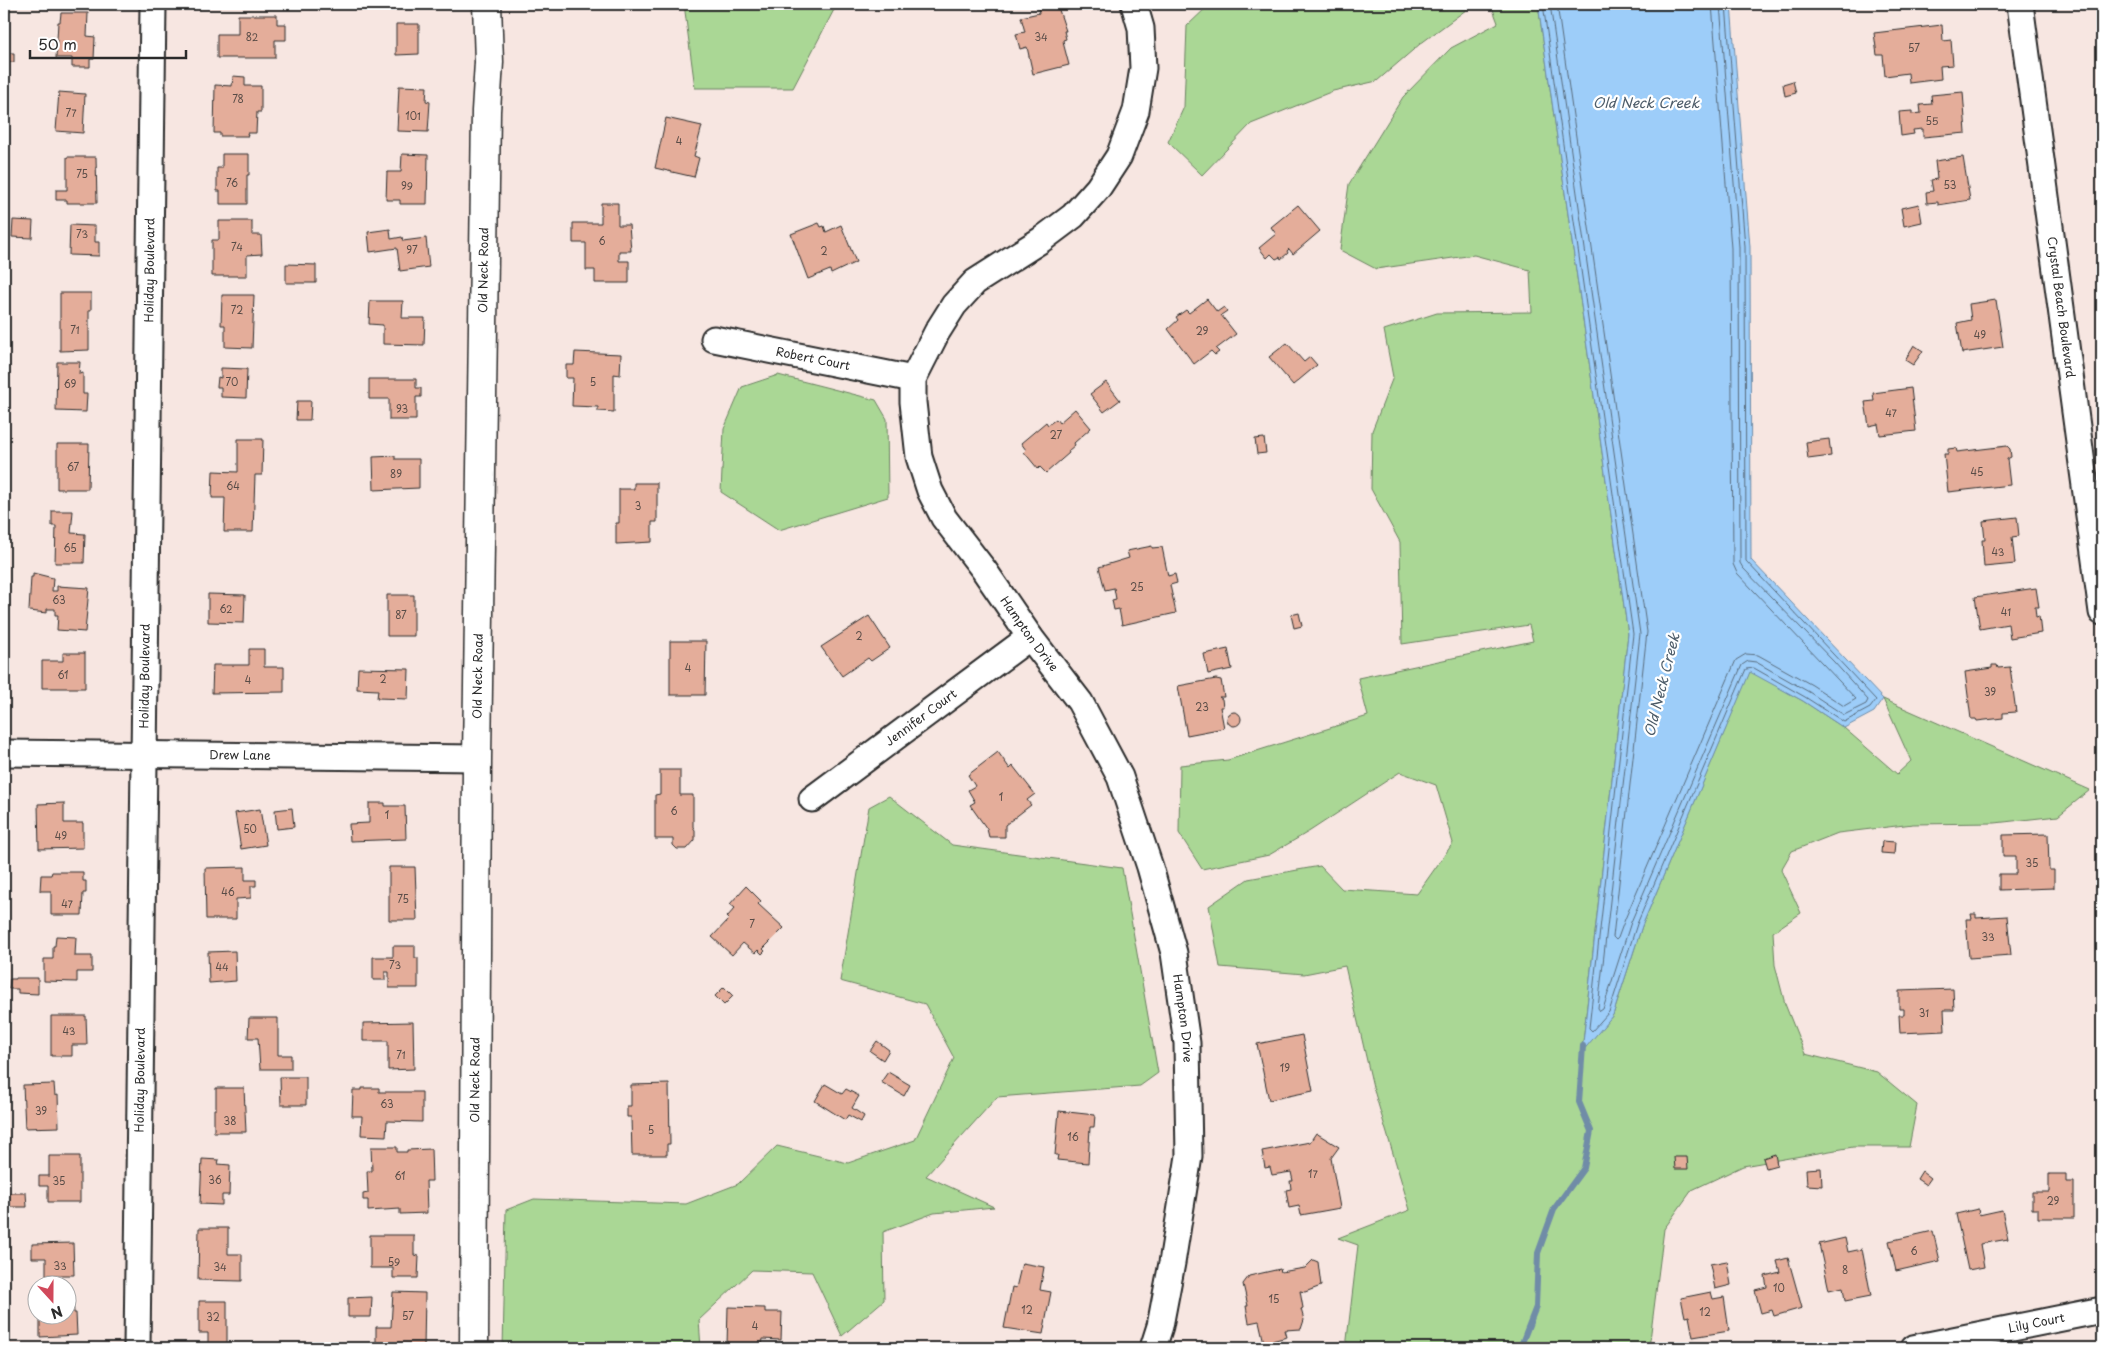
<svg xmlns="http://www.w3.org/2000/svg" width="2106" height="1352" viewBox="0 0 2106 1352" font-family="'Playpen Sans',sans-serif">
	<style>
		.green { fill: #aad795; stroke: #6a8160 }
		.water { fill: #9dcdf9; stroke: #6f8ca7 }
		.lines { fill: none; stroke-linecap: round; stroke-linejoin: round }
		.shore { stroke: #596c7d; stroke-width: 1 }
		.stream { stroke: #6f8ca7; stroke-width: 6 }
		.building { fill: #e4ad9a; stroke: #2b2b2b }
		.minor-casing { stroke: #2b2b2b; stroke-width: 29 }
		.tertiary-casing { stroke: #2b2b2b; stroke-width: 31 }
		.minor { stroke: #fff; stroke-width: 25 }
		.tertiary { stroke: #fff; stroke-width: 28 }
		.labels { text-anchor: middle; stroke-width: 4.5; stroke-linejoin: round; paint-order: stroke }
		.number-label { font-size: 10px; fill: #594c47 }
		.street-label { font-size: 12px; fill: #2b2b2b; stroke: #fff }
		.water-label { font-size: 14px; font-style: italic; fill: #4d5c69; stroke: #fff }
	</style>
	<rect width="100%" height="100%" fill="#f7e6e1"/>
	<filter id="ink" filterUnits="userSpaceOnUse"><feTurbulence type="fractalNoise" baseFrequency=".02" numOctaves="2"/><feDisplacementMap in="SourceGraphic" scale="10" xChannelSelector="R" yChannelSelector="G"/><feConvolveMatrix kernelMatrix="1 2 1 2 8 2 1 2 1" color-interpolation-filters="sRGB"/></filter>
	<g filter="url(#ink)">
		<!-- green -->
		<path class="green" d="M684 4H837L793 88H695Z
			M1217 4H1474L1420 44 1377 81 1333 91 1251 124 1202 175 1168 142 1184 107 1187 26 1209 5Z
			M1491 4H1538L1628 634 1582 1051 1613 1015 1642 926 1750 671 1803 701 1844 728 1897 774 1911 761 1883 699 2090 790 2058 816 1995 823 1913 824 1838 833 1792 851 1781 870 1801 913 1773 932 1775 965 1785 1004 1805 1054 1877 1072 1917 1105 1909 1147H1853L1743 1166 1692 1190 1664 1229 1649 1348H1346L1358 1245 1338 1238 1410 1210 1373 1087 1345 966 1304 974 1220 967 1209 906 1248 879 1320 866 1342 889 1417 894 1453 843 1436 785 1400 772 1310 831 1269 855 1202 869 1179 833 1180 765 1228 760 1368 716 1358 678 1533 641 1529 625 1402 644 1400 542 1371 489 1372 431 1393 377 1384 330 1437 313 1532 312 1530 270 1474 255 1376 269 1340 250 1349 184 1403 97 1451 48 1498 23Z
			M778 375 876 400 887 419 888 497 779 530 721 492 724 429 742 387Z
			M889 796 952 845 1122 868 1158 1073 1140 1086 997 1097 926 1176 994 1207 934 1213 883 1232 884 1300 842 1336 812 1272 752 1270 699 1320 701 1348H503L506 1210 534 1199 686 1204 738 1184 777 1146 848 1163 915 1140 954 1058 925 1004 840 981 869 807Z"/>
		<!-- water -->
		<path class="water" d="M1538 4H1731L1750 247 1751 560 1883 699 1874 712 1844 728 1803 701 1750 672 1642 926 1613 1015 1582 1052 1628 634Z"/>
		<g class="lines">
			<!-- shore -->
			<path class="shore" d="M1543 4 1633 634 1589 1028 1592 1031 1609 1012 1637 924 1746 669 1754 668 1805 697 1844 722 1870 708 1876 700 1746 561 1745 247 1726 4
				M1550 4 1640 634 1598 1008 1600 1011 1603 1009 1631 922 1742 665 1748 661 1756 662 1809 692 1844 715 1866 704 1868 700 1834 662 1743 568 1740 563 1739 247 1720 4
				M1557 4 1647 632 1613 937 1616 940 1618 938 1625 919 1736 660 1746 654 1758 655 1812 685 1844 706 1856 699 1737 573 1733 564 1731 248 1712 4"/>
			<!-- stream -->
			<path class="stream" d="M1520 1348 1536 1307 1538 1253 1554 1209 1584 1168 1591 1131 1579 1102 1583 1046"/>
		</g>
		<!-- building -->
		<path class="building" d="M1057 4 1066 31H1064L1066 39 1063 40 1064 46 1069 65 1033 74 1027 47 1020 49 1016 34 1025 32 1021 17 1039 13 1038 8Z
			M61 13H88L87 36 95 37 94 59H90V67H72V58H56L58 22H60Z
			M238 15H277V24H286V40H275V58H217V34H238Z
			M396 24H419V54L396 55Z
			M1942 25 1943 41 1951 40 1953 65 1940 66 1941 79 1909 83 1908 73 1885 76 1883 55H1877L1874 33Z
			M4 43 5 53H14V62L4 63Z
			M233 76 245 77V86H261V112H257L256 133H247L248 136H220V133H214L215 85 232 86Z
			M1793 81 1796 93 1785 96 1783 84Z
			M399 86 427 87 426 101 430 102 428 132 397 131Z
			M59 92 85 94 83 133 56 131Z
			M1963 92 1966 133 1923 137V129L1913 130 1914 134 1901 136 1899 112 1912 111V114L1921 113 1920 105 1932 104 1931 95Z
			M666 118 702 126 694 156 699 158 694 177 655 168Z
			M222 154H249V175H247V204H220V191H217V168H222Z
			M402 154 428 155 427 204H400V200H386L387 172H401Z
			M67 157H96L97 203H67V200H56V190H67Z
			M1963 157 1970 200 1938 205V202L1927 203 1926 192 1933 191 1931 180 1937 179 1935 161Z
			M601 203H618V225H629L631 251H619V261H629V283H595V270H586V243H573V223H601Z
			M1919 204 1922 222 1904 226 1901 208Z
			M1298 205 1320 231 1293 254 1289 249 1287 251 1288 253 1281 259 1280 257 1276 259 1271 254 1267 258 1259 248 1276 234 1271 227Z
			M13 220 33 221 32 238 12 237Z
			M219 221H252V235H261L262 254 247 255V276H212V240H219Z
			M819 223 821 227 824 226 826 232 841 225 856 262 831 274 830 270 808 279 791 234Z
			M70 225 95 226V242H99V256L69 255Z
			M390 229 391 239 402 237 403 241 426 238 429 267 400 271 397 248 370 252 368 232Z
			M286 264 316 265V283H286Z
			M60 293H91V310H89V350L60 351Z
			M222 295H254L252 348 225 347V325H221Z
			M1207 299 1217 312 1224 307 1227 311 1221 315 1236 334 1216 349 1219 352 1215 355 1211 351 1194 364 1168 329 1178 320 1176 317 1186 310 1189 313Z
			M1996 300 2003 347 1962 353 1957 323 1971 320 1969 304Z
			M370 301H403L402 318H425L424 345 383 344V325L369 324Z
			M1287 343 1304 362 1310 357 1317 365 1293 385 1269 357Z
			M1914 345 1923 351 1913 365 1905 360Z
			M575 352 621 354 620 375 614 374V412L598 411V407L572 406 573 378H566V365H574Z
			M57 362H80L79 374 83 373V394H87L86 412 56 411Z
			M221 368 247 369 246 398 221 397V387H217L218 377 221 378Z
			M369 379H416V388H421V397H416V420H389V399H369Z
			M1106 382 1120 400 1104 412 1090 394Z
			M1911 388 1916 431 1880 435 1878 424 1869 426 1865 402 1874 401 1873 393Z
			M297 401H311L310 420H296Z
			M1075 409 1091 428 1074 443 1075 445 1068 451 1069 453 1046 473 1040 467 1038 469 1024 452 1026 450 1021 443 1046 422 1048 425 1056 419 1059 423Z
			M1264 438 1266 453 1257 454 1255 439Z
			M238 439H263L262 475H255L253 532H224L225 498H212L213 471 238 472Z
			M1829 439 1831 456 1808 459 1806 442Z
			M57 444H89L88 489H57Z
			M2007 446 2010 449 2011 457 2007 459 2010 485 1948 492 1944 454H1948V449L1956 448 1957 452Z
			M395 456V459H419V488L374 490 373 457Z
			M634 483H657V522H652V542L616 544V523H619V489H634Z
			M52 511H73L71 533 85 534 84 563H55L56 526H52Z
			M2017 517 2019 536 2012 537 2015 564 1984 567 1982 540H1985L1983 521Z
			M1152 546V548L1162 547 1168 576 1175 574 1177 583 1170 585 1176 613 1122 625 1119 609 1114 610 1112 600 1116 599 1114 588 1105 590 1099 567 1129 558 1127 551Z
			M33 573 53 578 52 591H57V586L89 588 85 632 57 630 58 615H55V609H47V613L29 611 31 577H33Z
			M2036 588 2039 607H2035L2036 617 2039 616 2041 633 2010 638 2008 624 1980 629 1975 597Z
			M208 594 245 595 244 623 208 622Z
			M387 595H414V636H387Z
			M1299 613 1302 626 1294 628 1291 615Z
			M869 616 890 648 871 661 868 658 842 676 821 647Z
			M670 641H706L705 695H670Z
			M249 649H264V667H284V692L212 693 213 665H249Z
			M1228 649 1232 669 1208 674 1204 654Z
			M63 653H85V688H42V661H63Z
			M1992 665H1997L1998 668 2010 667 2016 712 2003 713V718L1977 721 1976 719H1971L1965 672 1992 668Z
			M358 668 409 669 408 699 377 698 378 690 357 689Z
			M1216 679 1221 680 1224 697H1219L1222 699 1223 707H1220L1224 728 1187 735 1178 686Z
			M1227 719a7 7 0 1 1 14 0a7 7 0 1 1-14 0Z
			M998 752 1010 769 1013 766 1035 794 1027 800 1031 805 1005 825V837H989L987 829 970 805 975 802 968 790 975 786 968 775Z
			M660 770H680V795H693V827L695 830V840L687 849H677L673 845V839H655V795L660 794Z
			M64 803V823H83V848L39 849 38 804Z
			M369 803H385V806H405L406 839 350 841 349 824 369 823Z
			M292 808 294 827 277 829 275 810Z
			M260 809 266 845 241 849 235 813Z
			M2048 834 2049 870H2054V888L1999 890V874H2016V856H2003V835Z
			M1882 841 1895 842 1894 854 1881 853Z
			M245 867V880H256V886H251V898L236 899V919H206L205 868Z
			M389 867H415L417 920H389Z
			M52 872H83V881H86V893H83L82 915H51V891H40L41 875H51Z
			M746 886 761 901 758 904 784 928 763 949 765 951 762 954 758 950 755 953 743 943 732 955 712 937 729 919 727 917 735 908 730 904Z
			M1971 914H1976V918L2007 916 2011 955 1969 958 1966 919H1972Z
			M56 936 76 937 75 956H92V972H77V982L44 981V959H53V946H55Z
			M393 946H415V958H418V988H389V972H385V980H373V957H393Z
			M235 951 236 981 209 983 208 952Z
			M16 978H38V994L18 993V989H9L10 979H16Z
			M724 987 733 996 724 1005 715 996Z
			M1953 989 1954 1010H1944L1945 1031 1900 1033 1899 1015H1904V1009H1899V991Z
			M51 1016H86L87 1045H72V1056H51Z
			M249 1018H278V1055H291V1069H260L258 1038H248Z
			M413 1022 414 1069 388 1070V1041H363V1023Z
			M1302 1035 1313 1091 1269 1100 1257 1044Z
			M877 1041 889 1050 883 1060 870 1051Z
			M888 1072 910 1085 904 1096 881 1082Z
			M280 1077H306V1105H281Z
			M54 1084 55 1096 58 1095 59 1127 25 1128 23 1085Z
			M669 1084 670 1144H667V1155H632L631 1117H627V1106H631V1085Z
			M825 1084 842 1094 846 1089 859 1096 852 1108 864 1116 861 1122 848 1115 845 1120 815 1101Z
			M216 1088H244L246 1132H214V1109H216Z
			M362 1088H379V1092H422V1122L387 1121 386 1136 361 1135 362 1116H352L353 1090H362Z
			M1059 1111 1095 1115 1094 1127H1090L1088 1163 1057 1160 1058 1155H1055Z
			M1316 1133 1339 1147 1331 1158 1340 1208 1301 1215 1299 1206 1289 1208 1286 1190 1291 1189 1290 1181H1293L1291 1172 1272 1175 1270 1167 1265 1168 1262 1151 1310 1142Z
			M371 1147H397V1152H407V1150L431 1149 432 1181H426L427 1213 400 1214V1209L368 1211V1200H363V1194L368 1193 367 1171H372Z
			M1775 1154 1777 1165 1766 1168 1763 1158Z
			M49 1156H80V1202H48V1186H39V1176H49Z
			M1674 1157H1687L1688 1169H1675Z
			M202 1159 219 1160 218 1164 230 1165 229 1195H222V1205L200 1204Z
			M1821 1168 1822 1186 1807 1185 1806 1169Z
			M1922 1171 1931 1178 1926 1185 1917 1179Z
			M2049 1174H2066V1182H2074V1218H2038V1209H2032V1192H2049Z
			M6 1193H26L27 1207H7Z
			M1978 1209 1979 1215 2002 1210 2008 1239 1980 1244 1984 1267 1968 1270 1956 1214Z
			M199 1228H228V1254H242V1281L198 1280Z
			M1933 1231 1940 1261 1896 1271 1889 1241Z
			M370 1235H414V1255L419 1256 418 1278H393V1268H370Z
			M1845 1238 1848 1252 1862 1249 1871 1296 1845 1301 1843 1287 1829 1290 1819 1244Z
			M73 1243 74 1275H46V1258H32V1244Z
			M1788 1258 1802 1308 1774 1316 1772 1310 1761 1313 1755 1290 1767 1287 1765 1276 1780 1272 1777 1261Z
			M1313 1260 1318 1262 1321 1286 1305 1292 1300 1291 1303 1308 1301 1309 1304 1320 1301 1329 1285 1330 1287 1337 1264 1343 1259 1321 1249 1323 1246 1306H1248L1243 1284 1249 1276 1280 1269 1281 1272 1305 1268Z
			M1727 1261 1731 1285 1715 1289 1710 1264Z
			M1022 1263 1044 1267 1040 1290 1051 1292 1043 1334 1004 1328 1012 1287 1016 1288Z
			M393 1292 425 1293 424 1348H392V1344H376V1327H391Z
			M1711 1292 1713 1299 1724 1297 1729 1331 1693 1337 1689 1316 1685 1317 1681 1298Z
			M372 1297 371 1317H348V1298Z
			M73 1301 74 1313H76L77 1335 40 1337V1318L49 1317V1314H68V1302Z
			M199 1301H227V1346H208V1333H199Z
			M728 1307 765 1308V1312H782L781 1340 763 1339 762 1345H727Z"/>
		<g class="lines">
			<!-- minor casing -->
			<g class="minor-casing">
				<g id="minor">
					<path id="s1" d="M1134 4 1141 28 1143 68 1136 111 1119 156 1098 188 1073 216 1041 240 975 282 954 305 937 332 913 379V402L919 457 930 491 944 518 984 570 1030 637 1080 702 1120 777 1150 867 1174 953 1187 1043 1189 1156 1172 1263 1160 1326 1153 1348"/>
					<path id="s2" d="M2020 4 2102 612"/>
					<path id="s3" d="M714 339 913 379"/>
					<path id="s4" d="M4 753 477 758"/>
					<path id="s5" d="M812 799 1030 637"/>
					<path id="s6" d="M137 1348 153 4"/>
					<path id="s7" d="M1913 1348 2102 1310"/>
				</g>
			</g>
			<!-- tertiary casing -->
			<g class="tertiary-casing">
				<g id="tertiary">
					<path id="s8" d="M474 1348 477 758 486 111 489 62 487 4"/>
				</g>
			</g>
			<!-- minor -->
			<use href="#minor" class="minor"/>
			<!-- tertiary -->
			<use href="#tertiary" class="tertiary"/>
		</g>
	</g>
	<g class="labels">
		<!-- number labels -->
		<g class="number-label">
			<text x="252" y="41">82</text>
			<text x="1041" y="41">34</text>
			<text x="1914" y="52">57</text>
			<text x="238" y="103">78</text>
			<text x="71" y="117">77</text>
			<text x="413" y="120">101</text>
			<text x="1932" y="125">55</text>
			<text x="679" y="145">4</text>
			<text x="82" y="178">75</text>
			<text x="232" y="187">76</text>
			<text x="1950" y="189">53</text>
			<text x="407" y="190">99</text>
			<text x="82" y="238">73</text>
			<text x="602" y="245">6</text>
			<text x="237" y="251">74</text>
			<text x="412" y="254">97</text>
			<text x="824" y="255">2</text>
			<text x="237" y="314">72</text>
			<text x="75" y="334">71</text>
			<text x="1202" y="335">29</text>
			<text x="1980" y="339">49</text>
			<text x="232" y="386">70</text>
			<text x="593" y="386">5</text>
			<text x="70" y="388">69</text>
			<text x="402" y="413">93</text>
			<text x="1891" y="417">47</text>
			<text x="1056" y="439">27</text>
			<text x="73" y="471">67</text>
			<text x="1977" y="476">45</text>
			<text x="396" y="478">89</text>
			<text x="233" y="490">64</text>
			<text x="638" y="510">3</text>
			<text x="70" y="552">65</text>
			<text x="1998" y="556">43</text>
			<text x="1137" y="591">25</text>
			<text x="59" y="604">63</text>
			<text x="226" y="613">62</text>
			<text x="2006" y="616">41</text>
			<text x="401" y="619">87</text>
			<text x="859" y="640">2</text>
			<text x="688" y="672">4</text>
			<text x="63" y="679">61</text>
			<text x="383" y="683">2</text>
			<text x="248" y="684">4</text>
			<text x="1990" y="696">39</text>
			<text x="1202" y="711">23</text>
			<text x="1001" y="801">1</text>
			<text x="674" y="815">6</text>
			<text x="387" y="819">1</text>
			<text x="250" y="833">50</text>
			<text x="61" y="840">49</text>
			<text x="2032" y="867">35</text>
			<text x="228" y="896">46</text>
			<text x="403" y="903">75</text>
			<text x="67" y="908">47</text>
			<text x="752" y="928">7</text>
			<text x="1988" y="941">33</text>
			<text x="395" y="969">73</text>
			<text x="222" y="971">44</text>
			<text x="1924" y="1017">31</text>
			<text x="69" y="1035">43</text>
			<text x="401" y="1059">71</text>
			<text x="1285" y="1072">19</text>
			<text x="387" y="1108">63</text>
			<text x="41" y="1115">39</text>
			<text x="230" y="1125">38</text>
			<text x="651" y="1134">5</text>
			<text x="1073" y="1141">16</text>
			<text x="1313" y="1178">17</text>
			<text x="400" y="1180">61</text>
			<text x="215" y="1184">36</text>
			<text x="59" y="1185">35</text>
			<text x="2053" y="1205">29</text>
			<text x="1914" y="1255">6</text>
			<text x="394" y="1266">59</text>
			<text x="60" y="1270">33</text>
			<text x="220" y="1271">34</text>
			<text x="1845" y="1274">8</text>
			<text x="1779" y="1292">10</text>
			<text x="1274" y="1303">15</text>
			<text x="1027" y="1314">12</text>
			<text x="1705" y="1316">12</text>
			<text x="408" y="1320">57</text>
			<text x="213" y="1321">32</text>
			<text x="755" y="1330">4</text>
		</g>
		<!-- street labels -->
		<g class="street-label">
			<text dy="4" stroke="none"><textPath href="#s6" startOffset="1078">Holiday Boulevard</textPath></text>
			<text dy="4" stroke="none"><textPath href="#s8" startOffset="1078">Old Neck Road</textPath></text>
			<text dy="4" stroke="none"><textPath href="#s2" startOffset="306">Crystal Beach Boulevard</textPath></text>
			<text dy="4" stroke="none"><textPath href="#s3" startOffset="101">Robert Court</textPath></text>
			<text dy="4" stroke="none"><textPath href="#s1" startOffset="755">Hampton Drive</textPath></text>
			<text dy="4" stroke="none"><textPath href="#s6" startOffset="672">Holiday Boulevard</textPath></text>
			<text dy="4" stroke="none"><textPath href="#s8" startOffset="672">Old Neck Road</textPath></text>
			<text dy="4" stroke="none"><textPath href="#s5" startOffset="136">Jennifer Court</textPath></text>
			<text dy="4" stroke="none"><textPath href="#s4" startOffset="236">Drew Lane</textPath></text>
			<text dy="4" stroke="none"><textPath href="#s1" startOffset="1175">Hampton Drive</textPath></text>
			<text dy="4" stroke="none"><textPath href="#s6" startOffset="268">Holiday Boulevard</textPath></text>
			<text dy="4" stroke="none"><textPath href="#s8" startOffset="268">Old Neck Road</textPath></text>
			<text dy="4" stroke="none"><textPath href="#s7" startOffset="126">Lily Court</textPath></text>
		</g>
		<!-- water labels -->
		<g class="water-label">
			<text x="1646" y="108">Old Neck Creek</text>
			<text transform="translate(1662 685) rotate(-76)" y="5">Old Neck Creek</text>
		</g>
	</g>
	<!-- margin -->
	<rect width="2106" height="1352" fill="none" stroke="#fff" stroke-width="20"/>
	<rect x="10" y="10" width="2086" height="1332" fill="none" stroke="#2b2b2b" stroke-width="2" filter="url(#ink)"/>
	<!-- north arrow -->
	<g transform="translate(52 1300) rotate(159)"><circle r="24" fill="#ffffff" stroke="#aaaaaa"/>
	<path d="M0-4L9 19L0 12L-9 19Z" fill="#d1495b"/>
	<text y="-8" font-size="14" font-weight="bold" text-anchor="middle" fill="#2b2b2b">N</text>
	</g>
	<!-- scale -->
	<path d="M30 50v8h156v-8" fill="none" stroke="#2b2b2b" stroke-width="2.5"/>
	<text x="38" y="50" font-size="15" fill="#2b2b2b" stroke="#ffffff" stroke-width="4" paint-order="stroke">50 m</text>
</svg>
